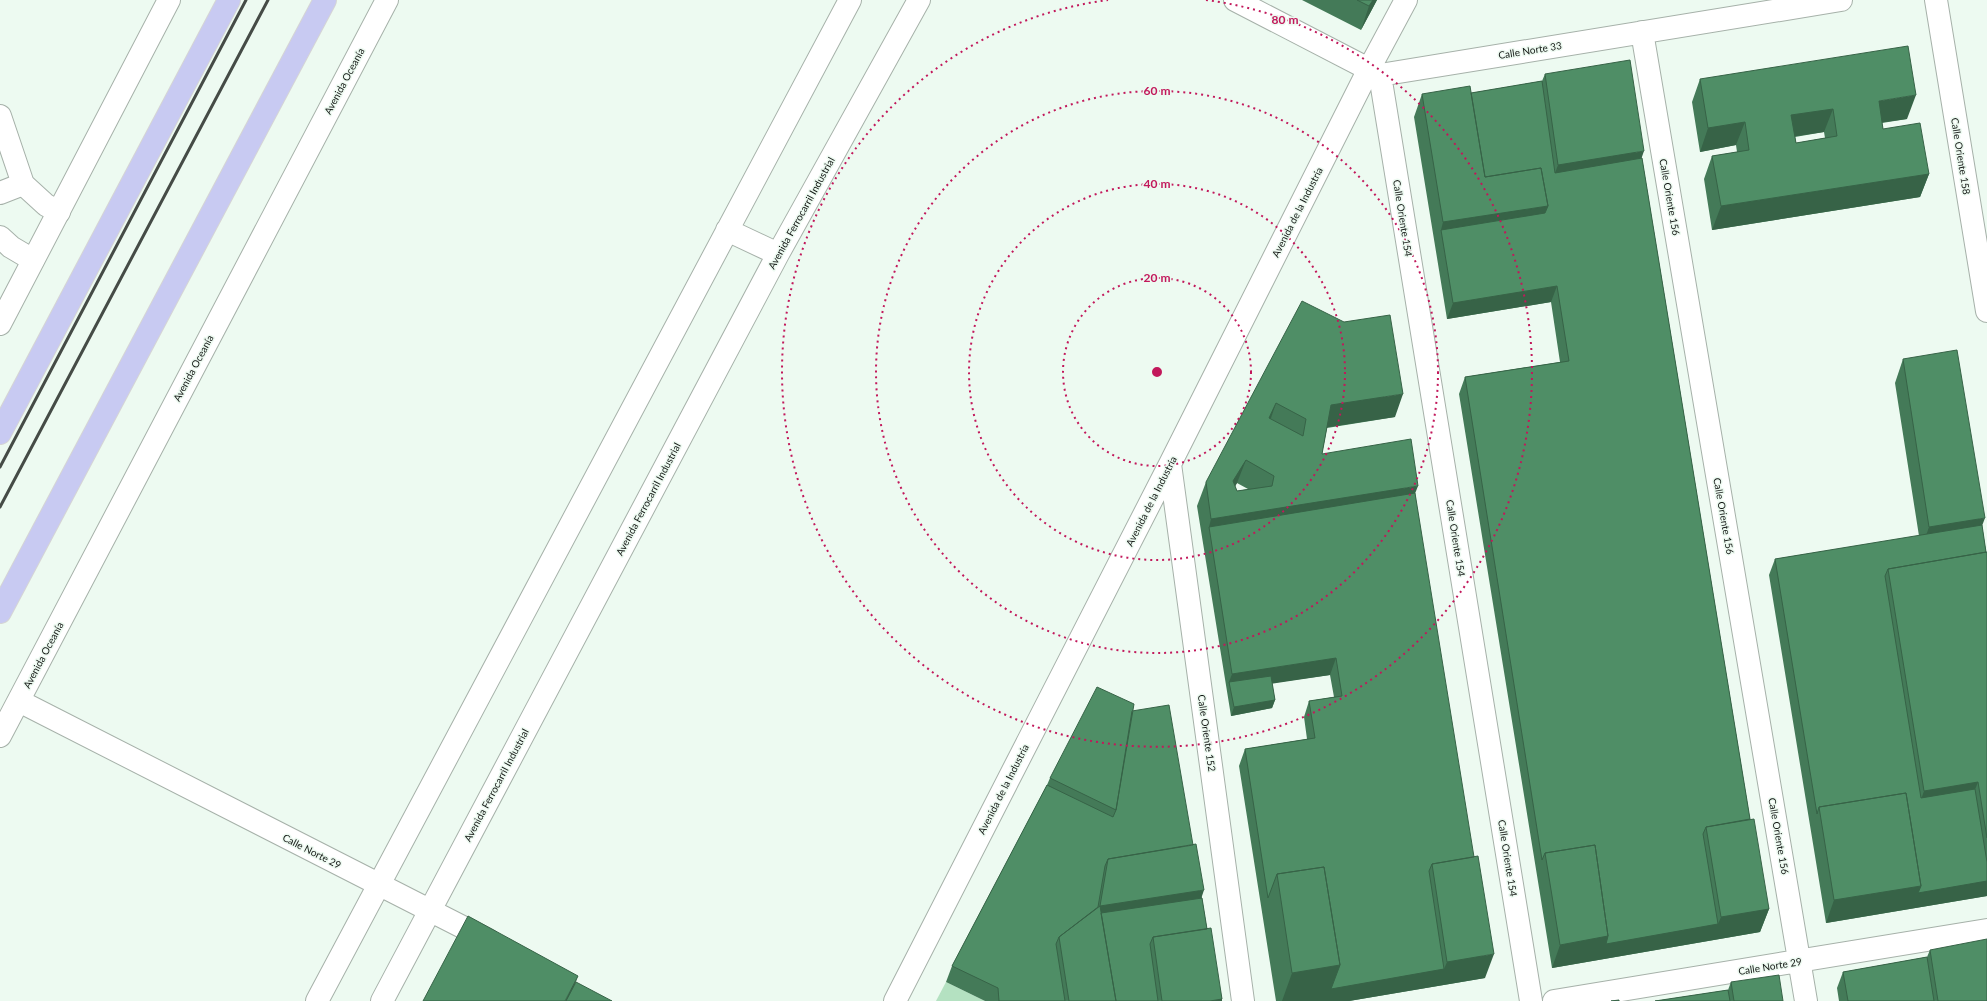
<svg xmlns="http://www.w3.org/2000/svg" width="1987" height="1001" viewBox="0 0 1987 1001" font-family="Lato,sans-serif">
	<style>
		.green { fill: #b4e1c1 }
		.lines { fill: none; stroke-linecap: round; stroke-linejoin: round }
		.minor-casing { stroke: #a6b1a9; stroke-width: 24 }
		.tertiary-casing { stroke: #a6b1a9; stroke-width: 24 }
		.secondary-casing { stroke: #a6b1a9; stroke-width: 24 }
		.trunk-casing { stroke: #d5d5d5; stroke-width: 24 }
		.minor { stroke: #fff; stroke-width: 22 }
		.tertiary { stroke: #fff; stroke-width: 22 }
		.secondary { stroke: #fff; stroke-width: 22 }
		.trunk { stroke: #c8caf2; stroke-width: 22 }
		.rail { stroke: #454b46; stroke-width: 3 }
		.wall { fill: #447a58; fill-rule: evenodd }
		.shaded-wall { fill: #376347 }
		.building { fill: #4f8e66; stroke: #376347; fill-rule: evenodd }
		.ring { fill: none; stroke: #c2185b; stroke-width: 2; stroke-dasharray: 2 4 }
		.labels { text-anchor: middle; stroke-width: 3; stroke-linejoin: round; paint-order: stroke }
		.street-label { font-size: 10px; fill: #141815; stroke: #edfaf1 }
		.centre { fill: #c2185b; stroke: #edfaf1; stroke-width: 2 }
		.ring-label { font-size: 12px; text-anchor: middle; font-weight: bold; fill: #c2185b; stroke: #edfaf1; stroke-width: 3; stroke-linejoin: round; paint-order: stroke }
	</style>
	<rect width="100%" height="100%" fill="#edfaf1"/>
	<!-- green -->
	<path class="green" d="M946 982 985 1001H936Z"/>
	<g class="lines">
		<!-- minor casing -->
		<g class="minor-casing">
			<path id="minor" d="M1235 0 1380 75 1841 0
				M1936 0 1987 311
				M1642 32 1806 1001
				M1380 75 1531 1001
				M0 193 23 184
				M727 230 778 254
				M1170 464 1243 1001
				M19 701 488 940
				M317 1001 850 0
				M382 1001 778 254 919 0
				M895 1001 1170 464 1369 69 1406 0
				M1554 1001 1987 930"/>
		</g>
		<!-- tertiary casing -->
		<g class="tertiary-casing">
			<path id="tertiary" d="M0 116 23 184 46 205 59 212
				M0 237 11 247 33 260"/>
		</g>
		<!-- secondary casing -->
		<g class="secondary-casing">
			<path id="secondary" d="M0 324 169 0
				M0 736 387 0"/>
		</g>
		<!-- trunk casing -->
		<g class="trunk-casing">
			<path id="trunk" d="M0 433 229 0
				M0 612 325 0"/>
		</g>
		<!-- minor -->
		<use href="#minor" class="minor"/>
		<!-- tertiary -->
		<use href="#tertiary" class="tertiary"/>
		<!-- secondary -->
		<use href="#secondary" class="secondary"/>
		<!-- trunk -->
		<use href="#trunk" class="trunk"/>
		<!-- rail -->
		<path class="rail" d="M0 467 246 0
			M0 507 268 0"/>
	</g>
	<!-- wall -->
	<path class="wall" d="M1302 0H1377L1361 30Z
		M1545 74 1642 158 1750 819 1769 909 1760 932 1552 968 1459 394 1465 377 1560 362 1551 302 1447 319 1414 117 1422 94 1471 93 1542 81Z
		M1700 79 1907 119 1882 123 1883 129 1929 174 1920 197 1712 230 1704 179 1712 156 1737 152 1736 145 1700 152 1692 102ZM1824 132 1825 138 1796 143 1795 137Z
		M1344 322 1395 417 1327 428 1322 454 1415 493 1485 978 1349 1001H1276L1239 766 1245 749 1307 739 1304 717 1309 701 1334 697 1330 675 1272 683 1275 700 1272 708 1231 716 1197 506 1206 482ZM1237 483 1248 489 1237 491 1235 486Z
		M1903 359 1982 525 1986 552H1987V896L1826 923 1769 575 1775 559 1919 536 1895 383Z
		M1132 711 1202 898 1207 929 1222 999V1001H985L946 982 952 966 1047 785 1050 778Z
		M1930 950 1987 1001H1839L1837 988 1843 972 1927 957Z
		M1731 982 1783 1001H1655L1728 990Z"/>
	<!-- shaded-wall -->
	<path class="shaded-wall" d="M1373 0H1377L1361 30 1369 6Z
		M1916 95 1907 119 1870 124 1879 101Z
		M1833 109 1824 132 1783 138 1791 115Z
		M1745 122 1736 145 1700 152 1708 128Z
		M1644 151 1636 174 1549 189 1558 165Z
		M1929 174 1920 197 1712 230 1721 206Z
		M1548 206 1539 229 1441 230 1443 222Z
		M1557 286 1551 302 1447 319 1453 303Z
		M1403 394 1395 417 1322 428 1331 405Z
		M1276 403 1268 427 1269 418Z
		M1246 460 1237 483 1225 505 1233 481Z
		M1418 486 1409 509 1209 527 1211 519Z
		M1985 518 1976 542 1921 550 1929 527Z
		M1336 658 1330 675 1231 690 1229 682 1232 674Z
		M1275 700 1272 708 1231 716 1234 707Z
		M1978 782 1969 805 1916 814 1924 791Z
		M1987 881V896L1826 923 1834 900 1921 886Z
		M1204 890 1196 914 1100 928V906Z
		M1769 909 1760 932 1552 968 1560 945 1608 936 1718 924 1721 917Z
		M1494 954 1485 978 1349 1001H1282L1292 973 1340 965 1444 969 1447 962Z
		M578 976 569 1001H565Z
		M1222 999V1001H1210Z"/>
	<!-- building -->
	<path class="building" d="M1357 0H1373L1369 6Z
		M1908 46 1916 95 1879 101 1883 129 1920 123 1929 174 1721 206 1712 156 1749 150 1745 122 1708 128 1700 79ZM1833 109 1837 136 1796 143 1791 115Z
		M1630 60 1644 151 1558 165 1545 74Z
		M1542 81 1555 173 1642 158 1750 819 1706 827 1703 834 1718 924 1606 944 1608 936 1595 845 1545 853 1542 860 1465 377 1569 361 1557 286 1453 303 1441 230 1545 213 1548 206 1541 168 1485 177 1471 93Z
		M1470 86 1485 177 1541 168 1548 206 1443 222 1422 94Z
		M1302 301 1344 322 1390 315 1403 394 1331 405 1322 454 1411 439 1418 486 1211 519 1206 482ZM1276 403 1306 419 1303 436 1269 418ZM1246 460 1274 476 1272 486 1237 491 1233 481Z
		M1957 350 1985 518 1929 527 1903 359Z
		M1415 493 1474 857 1432 864 1429 871 1444 969 1331 989 1340 965 1324 867 1277 874 1268 898 1245 749 1315 738 1309 701 1342 696 1336 658 1232 674 1209 527Z
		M1982 525 1986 552 1888 569 1885 576 1921 798 1975 789 1987 862V881L1918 893 1921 886 1906 793 1819 807 1817 814 1775 559Z
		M1987 552V838L1978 782 1924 791 1888 569Z
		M1271 676 1275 700 1234 707 1229 682Z
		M1097 687 1134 704 1116 810 1050 778Z
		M1169 705 1193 845 1108 859 1105 866 1098 907 1059 937 1056 944 1065 1001H999L998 988 952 966 1047 785 1113 817 1116 810 1132 711Z
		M1906 793 1921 886 1834 900 1819 807Z
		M1754 819 1769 909 1721 917 1706 827Z
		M1196 844 1204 890 1100 906 1108 859Z
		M1595 845 1608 936 1560 945 1545 853Z
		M1478 856 1494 954 1447 962 1432 864Z
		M1324 867 1340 965 1292 973 1277 874Z
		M1202 898 1207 929 1153 937 1150 944 1158 1001H1116L1101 913Z
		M1100 906 1116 1001H1069L1059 937Z
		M468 916 578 976 565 1001H423Z
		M1211 928 1222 999 1210 1001H1162L1153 937Z
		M1987 939V1001H1938L1930 950Z
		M1927 957 1934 1001H1848L1843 972Z
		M1779 975 1783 1001H1734L1731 982Z
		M576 982 612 1001H566Z
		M1728 990 1730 1001H1655Z
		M1619 1000V1001H1611Z"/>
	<!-- distance rings -->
	<g class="ring">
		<circle cx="1157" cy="372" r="94"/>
		<circle cx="1157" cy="372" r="188"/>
		<circle cx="1157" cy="372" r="281"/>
		<path d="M1206 0A375 375 0 1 1 1108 0"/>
	</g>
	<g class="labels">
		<!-- street labels -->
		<g class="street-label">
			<text transform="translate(1530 50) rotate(-9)" y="4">Calle Norte 33</text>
			<text transform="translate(344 81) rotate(-62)" y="4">Avenida Oceanía</text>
			<text transform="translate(1961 156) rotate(81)" y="4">Calle Oriente 158</text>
			<text transform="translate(1670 197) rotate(80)" y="4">Calle Oriente 156</text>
			<text transform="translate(1297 212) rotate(-63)" y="4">Avenida de la Industria</text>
			<text transform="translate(801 213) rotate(-61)" y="4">Avenida Ferrocarril Industrial</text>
			<text transform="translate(1403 218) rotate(81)" y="4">Calle Oriente 154</text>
			<text transform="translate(193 368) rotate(-62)" y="4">Avenida Oceanía</text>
			<text transform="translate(648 499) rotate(-62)" y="4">Avenida Ferrocarril Industrial</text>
			<text transform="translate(1151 501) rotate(-63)" y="4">Avenida de la Industria</text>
			<text transform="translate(1724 516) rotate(80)" y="4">Calle Oriente 156</text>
			<text transform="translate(1456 538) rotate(81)" y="4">Calle Oriente 154</text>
			<text transform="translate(43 655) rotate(-62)" y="4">Avenida Oceanía</text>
			<text transform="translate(1207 733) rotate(82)" y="4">Calle Oriente 152</text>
			<text transform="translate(496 785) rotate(-62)" y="4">Avenida Ferrocarril Industrial</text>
			<text transform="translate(1003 789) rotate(-63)" y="4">Avenida de la Industria</text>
			<text transform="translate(1779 836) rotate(80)" y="4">Calle Oriente 156</text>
			<text transform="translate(312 851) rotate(27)" y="4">Calle Norte 29</text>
			<text transform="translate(1508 858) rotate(81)" y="4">Calle Oriente 154</text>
			<text transform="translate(1770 966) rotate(-9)" y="4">Calle Norte 29</text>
		</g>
	</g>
	<circle cx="1157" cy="372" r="6" class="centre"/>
	<g class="ring-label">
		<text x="1285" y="24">80 m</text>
		<text x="1157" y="95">60 m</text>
		<text x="1157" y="188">40 m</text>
		<text x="1157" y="282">20 m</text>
	</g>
</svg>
